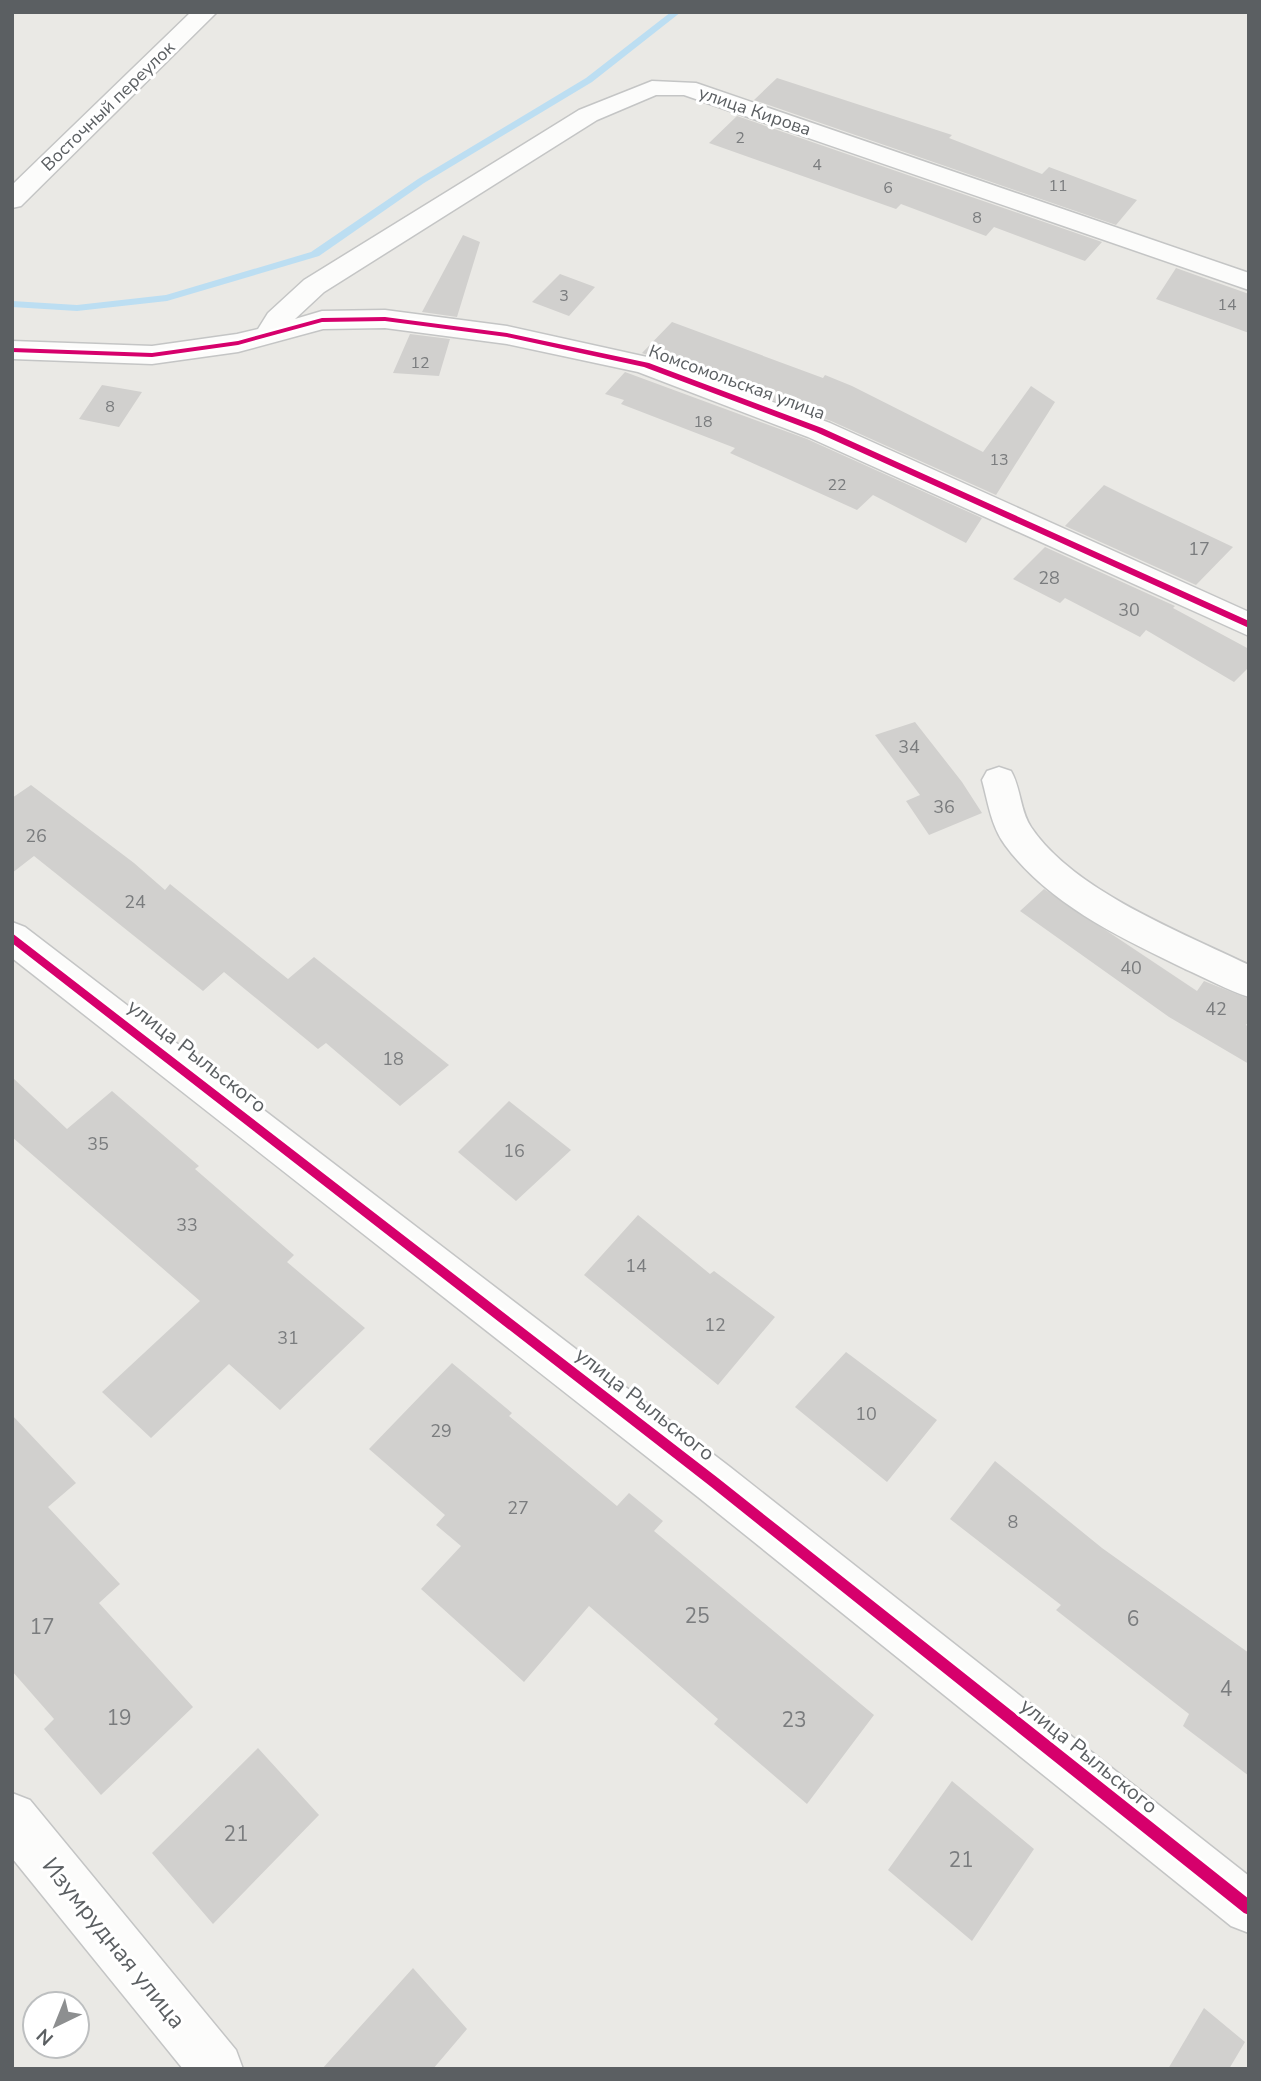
<svg xmlns="http://www.w3.org/2000/svg" width="1261" height="2081" viewBox="0 0 1261 2081" font-family="'Nunito Sans',sans-serif">
	<style>
		.lines { fill: none; stroke-linecap: round; stroke-linejoin: round }
		.stream { fill: #bcdef2; fill-rule: evenodd }
		.building { fill: #d1d0ce }
		.minor-casing { stroke: #c4c5c5; stroke-width: 3 }
		.minor { fill: #fcfcfb; fill-rule: evenodd }
		.cycleway-casing { stroke: #fff; stroke-width: 5 }
		.cycleway { fill: #d6006c; fill-rule: evenodd }
		.labels { text-anchor: middle; stroke-width: 6; stroke-linejoin: round; paint-order: stroke }
		.far-number-label { font-size: 16px; fill: #7a7c7e }
		.far-street-label { font-size: 18px; fill: #5b5f62; stroke: #fff }
		.number-label { font-size: 18px; fill: #7a7c7e }
		.street-label { font-size: 21px; fill: #5b5f62; stroke: #fff }
		.near-number-label { font-size: 21px; fill: #7a7c7e }
		.near-street-label { font-size: 24px; fill: #5b5f62; stroke: #fff }
	</style>
	<rect width="100%" height="100%" fill="#eae9e5"/>
	<g class="lines">
		<!-- stream -->
		<path class="stream" d="M671 12H681L592 82 424 183 319 256 167 301 77 311 12 307V301L77 305 166 295 311 252 418 179 586 78Z"/>
	</g>
	<!-- building -->
	<path class="building" d="M777 78 952 135 949 138 1042 174 1049 167 1137 200 1116 225 754 100Z
		M737 116 1102 242 1085 261 994 227 986 236 901 204 896 209 709 143Z
		M463 235 480 242 457 317 422 312Z
		M1176 268 1249 294V333L1156 299Z
		M560 274 595 287 569 316 532 302Z
		M672 322 823 378 825 375 852 386 983 452 1031 386 1055 402 996 495 831 421 642 353Z
		M410 334 450 339 439 376 393 373Z
		M625 372 807 439 982 518 966 543 873 495 857 510 730 453 735 448 621 404 624 400 605 394Z
		M102 385 142 392 119 427 79 419Z
		M1104 485 1138 502 1233 547 1196 585 1065 526Z
		M1045 547 1175 606 1173 608 1249 649V667L1234 682 1146 630 1140 637 1065 598 1060 603 1013 579Z
		M915 722 962 782 982 813 929 835 906 801 920 795 875 735Z
		M31 785 134 863 165 890 170 884 288 979 314 957 449 1065 400 1106 326 1043 318 1049 224 972 203 991 34 856 12 873V798Z
		M1044 889 1197 991 1204 981 1249 999V1021L1246 1025 1249 1027V1064L1169 1017 1020 911Z
		M12 1077 67 1129 112 1091 199 1166 195 1169 294 1255 287 1262 365 1328 280 1410 229 1364 151 1438 102 1392 200 1301 12 1137Z
		M509 1101 571 1150 516 1201 458 1152Z
		M638 1215 710 1274 714 1271 775 1317 718 1385 584 1275Z
		M846 1352 937 1420 887 1482 795 1407Z
		M452 1363 512 1413 509 1416 617 1506 629 1493 663 1521 654 1531 874 1715 807 1804 714 1724 718 1719 589 1606 524 1682 421 1589 461 1546 436 1525 445 1515 369 1449Z
		M12 1415 76 1483 48 1507 120 1584 99 1603 193 1707 101 1795 44 1729 54 1719 12 1671Z
		M995 1461 1102 1548 1249 1653V1776L1183 1726 1189 1714 1056 1610 1061 1605 950 1519Z
		M258 1748 319 1815 213 1924 152 1853Z
		M952 1781 1034 1849 972 1941 888 1870Z
		M413 1968 467 2029 433 2069H322Z
		M1204 2008 1245 2042 1229 2069H1168Z"/>
	<g class="lines">
		<!-- minor casing -->
		<g class="minor-casing">
			<path id="minor" d="M191 12H217L21 206 12 208V185Z
				M652 81 696 83 1249 273V290L684 95H656L597 120 324 292 295 319 322 311 385 310 507 326 656 359 830 423 1249 612V636L808 437 638 372 507 344 385 328 323 329 238 352 152 364 12 359V341L152 346 237 334 258 329 268 313 304 280 579 110Z
				M999 767 1011 771C1021 788 1020 811 1031 827 1074 891 1181 932 1249 965V997C1227 990 1206 978 1185 969 1121 938 1048 904 1005 845 991 826 988 802 982 780L987 771Z
				M12 922 25 927 730 1467 1249 1876V1933L1231 1926 698 1497 12 958Z
				M12 1793 30 1800 236 2050 243 2069H183L12 1858Z"/>
		</g>
		<!-- minor -->
		<use href="#minor" class="minor"/>
		<!-- cycleway casing -->
		<g class="cycleway-casing">
			<path id="cycleway" d="M385 317 507 333 649 363 822 428 1249 621V628L816 432 644 367 507 337 385 321 322 322 238 345 152 357 12 352V348L152 353 238 341 322 318Z
				M12 933 718 1478 1249 1899V1915L1244 1913 710 1486 12 943Z"/>
		</g>
		<!-- cycleway -->
		<use href="#cycleway" class="cycleway"/>
	</g>
	<g class="labels">
		<!-- far-number labels -->
		<g class="far-number-label">
			<text x="740" y="143">2</text>
			<text x="817" y="170">4</text>
			<text x="1058" y="191">11</text>
			<text x="888" y="193">6</text>
			<text x="977" y="223">8</text>
			<text x="564" y="301">3</text>
			<text x="1227" y="310">14</text>
			<text x="420" y="368">12</text>
			<text x="110" y="412">8</text>
			<text x="703" y="427">18</text>
			<text x="999" y="465">13</text>
			<text x="837" y="490">22</text>
		</g>
		<!-- far-street labels -->
		<g class="far-street-label">
			<text transform="translate(108 106) rotate(-44)" y="6">Восточный переулок</text>
			<text transform="translate(755 111) rotate(19)" y="6">улица Кирова</text>
			<text transform="translate(737 382) rotate(20)" y="6">Комсомольская улица</text>
		</g>
		<!-- number labels -->
		<g class="number-label">
			<text x="1199" y="555">17</text>
			<text x="1049" y="584">28</text>
			<text x="1129" y="616">30</text>
			<text x="909" y="753">34</text>
			<text x="944" y="813">36</text>
			<text x="36" y="842">26</text>
			<text x="135" y="908">24</text>
			<text x="1131" y="974">40</text>
			<text x="1216" y="1015">42</text>
			<text x="393" y="1065">18</text>
			<text x="98" y="1150">35</text>
			<text x="514" y="1157">16</text>
			<text x="187" y="1231">33</text>
			<text x="636" y="1272">14</text>
			<text x="715" y="1331">12</text>
			<text x="288" y="1344">31</text>
			<text x="866" y="1420">10</text>
			<text x="441" y="1437">29</text>
			<text x="518" y="1514">27</text>
			<text x="1013" y="1528">8</text>
		</g>
		<!-- street labels -->
		<g class="street-label">
			<text transform="translate(197 1056) rotate(38)" y="7">улица Рыльского</text>
			<text transform="translate(645 1404) rotate(38)" y="7">улица Рыльского</text>
			<text transform="translate(1089 1756) rotate(39)" y="7">улица Рыльского</text>
		</g>
		<!-- near-number labels -->
		<g class="near-number-label">
			<text x="697" y="1623">25</text>
			<text x="1133" y="1626">6</text>
			<text x="42" y="1634">17</text>
			<text x="1226" y="1696">4</text>
			<text x="119" y="1725">19</text>
			<text x="794" y="1727">23</text>
			<text x="236" y="1841">21</text>
			<text x="961" y="1867">21</text>
		</g>
		<!-- near-street labels -->
		<g class="near-street-label">
			<text transform="translate(114 1943) rotate(51)" y="8">Изумрудная улица</text>
		</g>
	</g>
	<!-- border -->
	<rect width="1261" height="2081" fill="none" stroke="#5b5f62" stroke-width="28"/>
	<!-- north arrow -->
	<g transform="translate(56 2025) rotate(223)"><circle r="33" fill="#ffffff" stroke="#bdbfc0" stroke-width="2"/>
	<path d="M0-5L12 26L0 18L-12 26Z" fill="#8d8f90"/>
	<text y="-10" font-size="19" font-weight="bold" text-anchor="middle" fill="#5b5f62">N</text>
	</g>
</svg>
